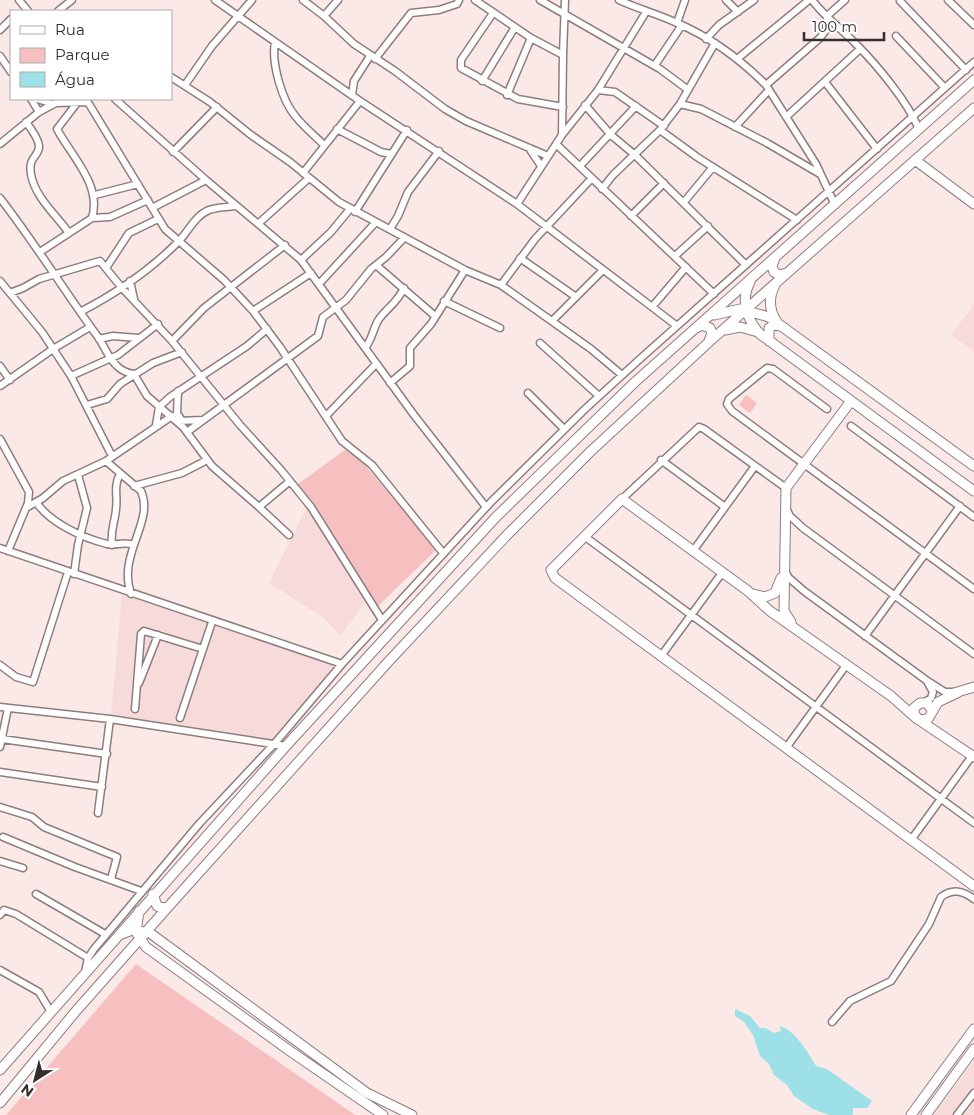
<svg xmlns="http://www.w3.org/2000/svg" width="974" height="1115" viewBox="0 0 974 1115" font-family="Montserrat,sans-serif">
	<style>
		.built { fill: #f7dbdb }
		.green { fill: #f6c0c0 }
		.water { fill: #9de0e7 }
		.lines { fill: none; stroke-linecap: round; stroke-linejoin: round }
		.street-casing { stroke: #8e7d7d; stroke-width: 9 }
		.secondary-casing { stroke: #8e7d7d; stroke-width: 11 }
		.street { stroke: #fff; stroke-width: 6 }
		.secondary { stroke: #fff; stroke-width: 9 }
	</style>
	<rect width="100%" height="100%" fill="#fbe9e8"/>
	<!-- built -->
	<path class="built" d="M974 304V352L951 335Z
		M307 507 367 601 340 636 324 618 269 583Z
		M122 594 345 667 280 741 111 715Z
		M974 1060V1115H934Z"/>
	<!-- green -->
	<path class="green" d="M746 395 757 403 750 413 739 405Z
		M345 450 361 460 436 550 378 606 298 484Z
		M136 964 338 1103 355 1115H6Z"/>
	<!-- water -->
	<path class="water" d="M735 1009 750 1016 760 1028H766L773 1033 781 1031 780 1026C795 1030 809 1054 816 1066L827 1069 872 1101 867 1108H853V1115H829L813 1109 794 1096 787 1085 774 1075 769 1064 760 1056 753 1035 744 1022 735 1016Z"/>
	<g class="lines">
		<!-- street casing -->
		<g class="street-casing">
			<path id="street" d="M19 0 28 11
				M215 0 360 101 517 204 677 326
				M303 0 324 16
				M338 0 324 16 354 44 395 71 445 109 466 121 548 156
				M475 0 531 38 563 55 562 135
				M540 0 660 69 687 89
				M619 0C638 9 658 14 677 23 710 37 741 60 766 85L816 164 835 205
				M726 0 738 12
				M812 0C824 16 841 29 855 43 877 65 907 101 919 129
				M948 0 974 25
				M900 1 966 70
				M58 11 72 0
				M493 13 461 60V68L518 99 563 107
				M677 23 685 0
				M0 30 11 19
				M896 36 945 88
				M706 39 719 25 754 0
				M275 42C271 63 282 101 296 117 304 127 315 136 324 145
				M563 55 565 0
				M0 56 11 72
				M375 59 411 13 439 10 457 4 459 0
				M737 59 809 0
				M655 65 682 25
				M171 77 210 102 251 135 290 162 339 202 465 270 501 285 591 349 622 375
				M482 81 515 27
				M825 82 877 149
				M185 85 212 46 252 0
				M766 85 820 38 826 30 827 16 845 0
				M598 90 615 92 664 126
				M352 95 354 81 370 56
				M507 95 531 38
				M31 99 39 112
				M37 99 53 104
				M86 99 165 229 224 280 253 311 280 347 342 441 372 465 443 553
				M115 99 206 180 301 260 414 415 486 507
				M56 103 87 102
				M680 104 701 109 767 143 820 174
				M585 105 611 135 635 155 746 265
				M786 117 860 49
				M26 122C55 160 26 148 31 174 34 196 57 216 69 233
				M735 127 769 90
				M337 129 381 152 391 154
				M660 130 680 104 715 43
				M0 144 39 112 63 99
				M556 144 714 294
				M529 148 541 166
				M173 152 217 107
				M580 166 636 106
				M303 173 360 101
				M602 189 613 175 660 130 697 157 797 220
				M95 195 138 184
				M0 198C35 243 65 292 98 337 105 347 108 358 117 366 122 371 127 373 134 374
				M684 202 713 167
				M517 204 562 135 598 90 646 12
				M152 208 206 180
				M355 212 407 130
				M631 216 664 183
				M92 218 110 217 148 200
				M259 223 309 178
				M390 229 398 216 408 192 439 151
				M40 252 92 218C102 185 72 157 57 129L77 103
				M675 256 708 226
				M520 258 576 297
				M301 260 331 232 350 209
				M376 265 435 316
				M106 268 129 233 158 219
				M0 281 42 332 71 376 112 456
				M130 281 134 299
				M319 284 376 222
				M501 285 535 239 592 178
				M10 293 23 288 39 279 100 261 122 288 172 341 240 425 281 470 311 507 382 620
				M444 301 500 328
				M652 307 686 267
				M253 311 311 273
				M80 312C115 294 149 271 177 243 188 233 194 216 209 210 217 207 228 207 236 206
				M552 321 603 270
				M99 339 113 336 138 338
				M172 341 204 308 285 245
				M540 343 599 396
				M365 348C373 338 373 328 379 319 388 307 397 303 404 288
				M0 366 10 380
				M134 374 147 396 183 427 212 466 259 507 290 481
				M71 376 118 355 158 324
				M390 383 410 366V348L431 324 465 270
				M0 386 53 349 90 327
				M178 391 177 413 182 421
				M528 393 564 429
				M87 405 107 399 120 384 153 363 182 352
				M827 409 773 369 767 368 729 399 727 404 732 411 974 589
				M326 416 376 364
				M178 421 202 420
				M156 425 159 407 170 397 247 346 267 329
				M851 426 974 517
				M187 432 318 336 323 317 346 300 371 269 386 257 404 238
				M0 439 29 492 28 503 8 551
				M661 460 725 507
				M106 461 141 491C155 522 117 554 131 594
				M134 486 182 473 207 460
				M622 499 699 427 704 429 786 488
				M36 502C50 523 83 538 107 544 116 546 124 541 134 545
				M259 507 289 535
				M26 508 43 498 63 481 106 461 172 416
				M787 510 790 516 803 528 974 654
				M584 536 974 823
				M112 545C110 531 115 522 116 509 118 496 113 487 120 474
				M0 548 342 664
				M693 551 755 466
				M786 573 789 578 804 591 926 680 945 692H955
				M74 574 78 545 87 508 78 475
				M865 636 960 506
				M661 656 722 573
				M0 665 16 677 33 682 68 572
				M139 683 158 635
				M925 702 931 698 933 692 928 683
				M0 707 110 719 286 746
				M135 709 141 634 144 631 203 649
				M180 718 212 622
				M2 739 107 754
				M0 747 8 708
				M786 748 847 664
				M0 772 102 787
				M0 807 32 817 44 827 117 857 111 879
				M98 813 110 719
				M3 837 75 867 141 891
				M911 840 972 756
				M0 861 23 868
				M36 894 105 934
				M0 915 4 910 16 914 88 958
				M0 970 39 992 51 1012
				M85 972 88 958 94 949 199 824 275 743 342 664 491 502 584 410 641 358 974 62
				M832 1022 850 1001 891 981 929 924 941 897C953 888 963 891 974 899
				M957 1115 974 1093"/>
		</g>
		<!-- secondary casing -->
		<g class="secondary-casing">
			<path id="secondary" d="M915 160 974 204
				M775 258 772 266 774 272 779 275 787 273
				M750 282C740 300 747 320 760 334L974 491
				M775 285C768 298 769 310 777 322
				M714 315 740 309 769 317 974 466
				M696 328 702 325 710 328 712 333 709 341
				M725 330 740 327 758 332
				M769 341V328L774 325 780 326
				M753 594 765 597 775 593 781 578
				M791 622 784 611 786 488 851 401
				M954 693 974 687
				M932 710 927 703H920L914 708V714L919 720 928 719 938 702 959 692
				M917 719 891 696 770 611 748 591 622 499 551 570 555 578 974 886
				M919 720 974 757
				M153 894 157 906 163 908 168 907
				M139 911 136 932 146 947 290 1051 383 1115
				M119 935 132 930 150 933 367 1093 412 1115
				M0 1070 286 746 496 517 635 382 974 80
				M0 1103 76 1011 168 907 389 661 507 535 591 451 709 342 974 108
				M911 1115 974 1029
				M926 1115 974 1049"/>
		</g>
		<!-- street -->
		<use href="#street" class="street"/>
		<!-- secondary -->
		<use href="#secondary" class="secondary"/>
	</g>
	<!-- legend -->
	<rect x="10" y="10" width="162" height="90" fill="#ffffff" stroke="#aeabab"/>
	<rect x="20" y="26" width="25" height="8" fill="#ffffff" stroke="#aeabab"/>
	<text x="55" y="35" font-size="15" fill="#352e2e">Rua</text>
	<rect x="20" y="48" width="25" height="15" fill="#f6c0c0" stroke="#aeabab"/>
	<text x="55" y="60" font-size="15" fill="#352e2e">Parque</text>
	<rect x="20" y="72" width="25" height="15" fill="#9de0e7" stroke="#aeabab"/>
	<text x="55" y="85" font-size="15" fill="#352e2e">Água</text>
	<!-- north arrow -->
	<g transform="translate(35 1080) rotate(216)" stroke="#ffffff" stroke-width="4" paint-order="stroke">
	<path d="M0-4L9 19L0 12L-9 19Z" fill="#352e2e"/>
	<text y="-8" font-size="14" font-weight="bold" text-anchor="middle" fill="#352e2e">N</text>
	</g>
	<!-- scale -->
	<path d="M804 32v8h80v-8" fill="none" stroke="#352e2e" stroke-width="2.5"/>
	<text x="812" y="32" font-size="15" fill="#352e2e" stroke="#ffffff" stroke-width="4" paint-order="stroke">100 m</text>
</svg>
